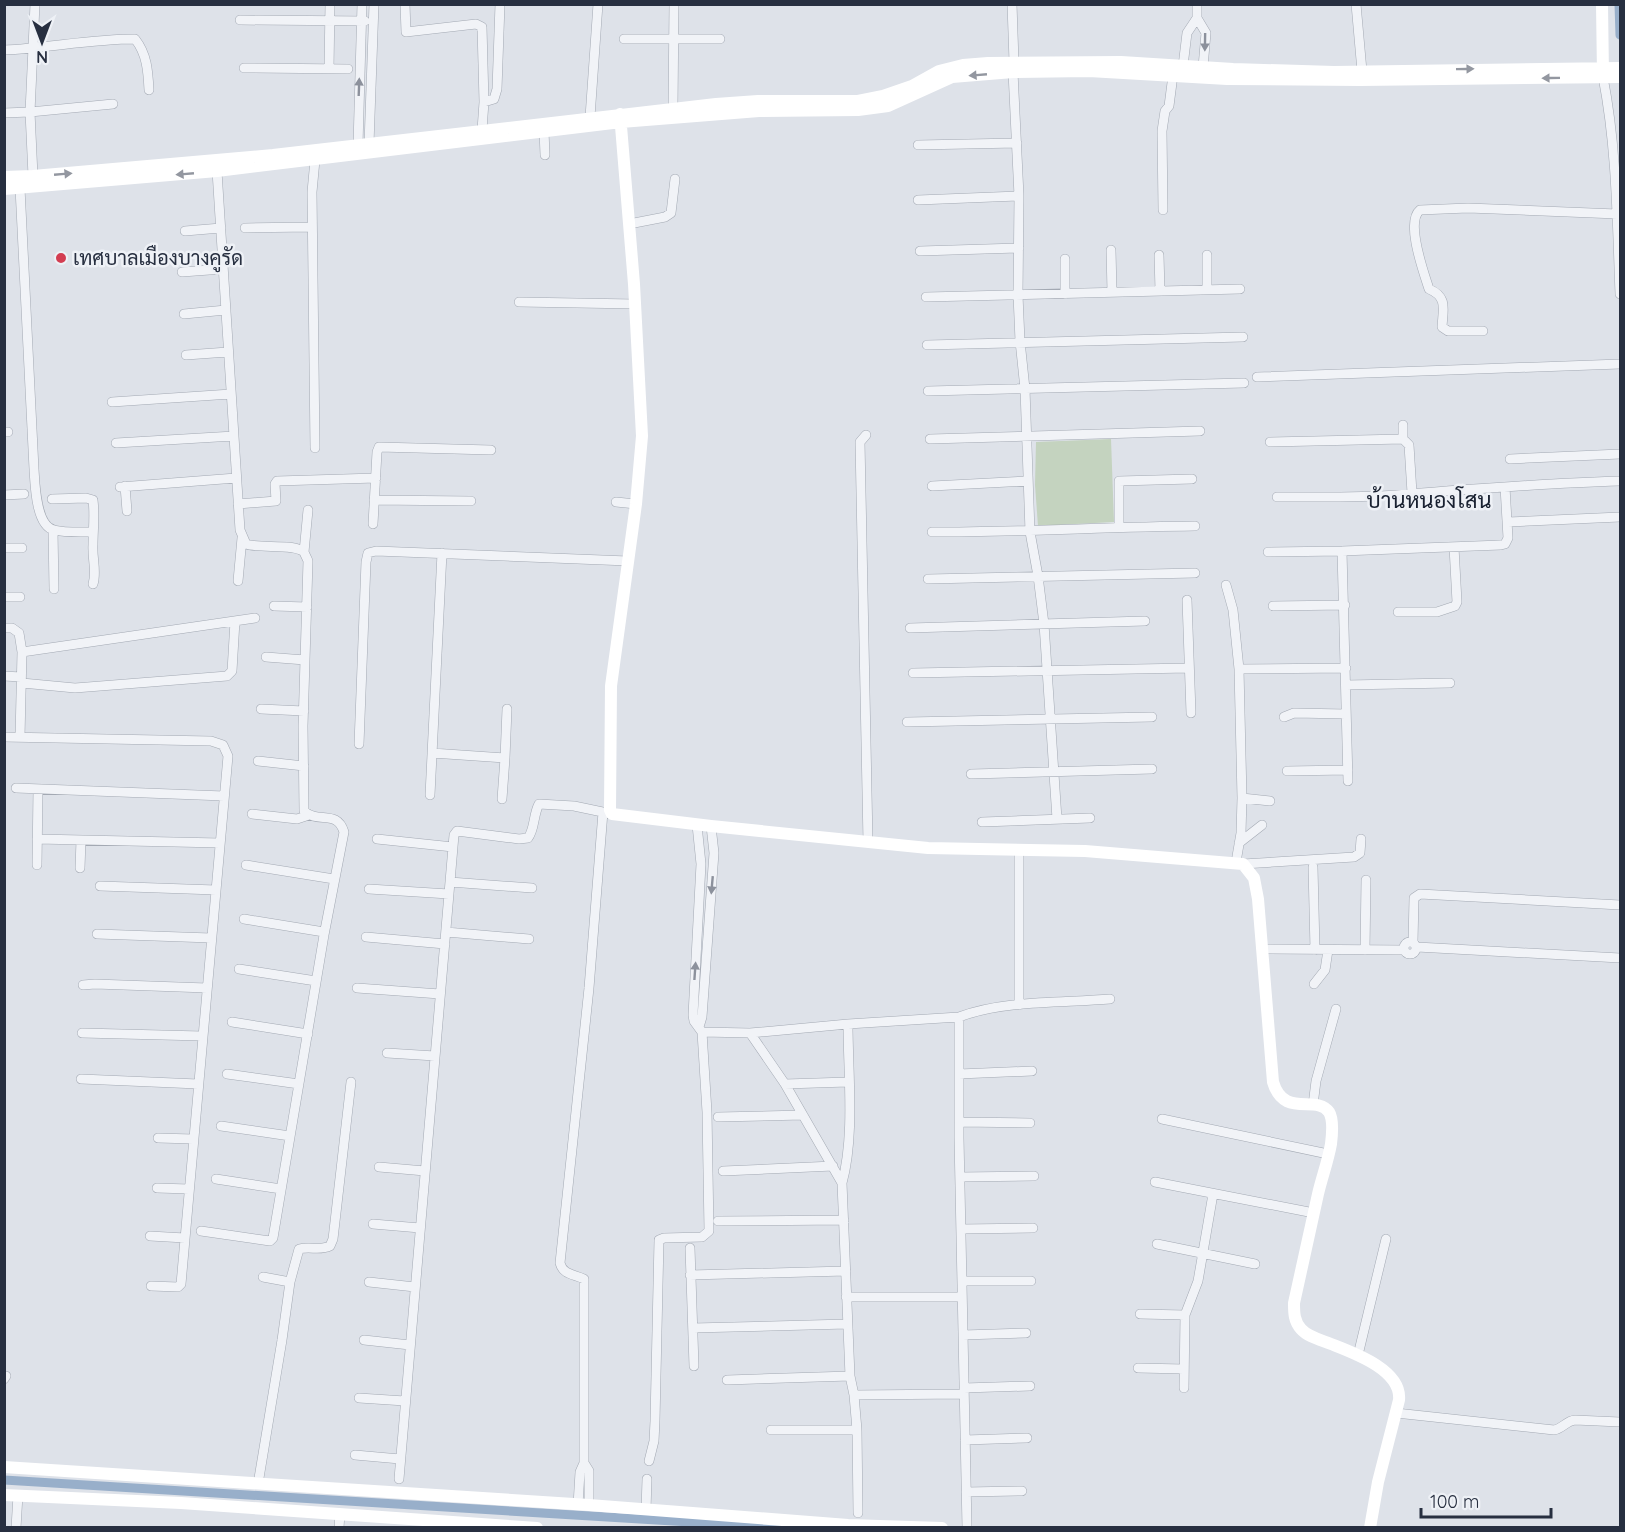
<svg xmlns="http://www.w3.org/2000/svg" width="1625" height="1532" viewBox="0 0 1625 1532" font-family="Quicksand,Sarabun,sans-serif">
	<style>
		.green { fill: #c4d3bf }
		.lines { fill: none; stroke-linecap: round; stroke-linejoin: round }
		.canal { stroke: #98afca; stroke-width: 9 }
		.street-casing { stroke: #a3a9b3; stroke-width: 10 }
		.street { stroke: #f1f3f7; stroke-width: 9 }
		.secondary { stroke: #fff; stroke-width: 12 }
		.oneway { fill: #8c919c }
		.oneway2 { fill: #9397a0 }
		.poi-dot { fill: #d33d51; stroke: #eef1f6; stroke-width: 2 }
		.labels { text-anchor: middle; stroke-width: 5; stroke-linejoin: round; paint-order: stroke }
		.poi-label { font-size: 20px; fill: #272f40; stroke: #eef1f6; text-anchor: start }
		.quarter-label { font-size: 22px; fill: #192131; stroke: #eef1f6 }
	</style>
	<rect width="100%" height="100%" fill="#dee2e9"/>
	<!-- green -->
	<path class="green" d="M1111 439 1114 522 1038 526 1035 485 1036 442Z"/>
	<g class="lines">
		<!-- canal -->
		<path class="canal" d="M1619 4 1620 35
			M4 1480 787 1528"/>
		<!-- street casing -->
		<g class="street-casing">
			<path id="street" d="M405 4 406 32 476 24 482 27 484 102 482 130
				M1012 4 1014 62
				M1356 4 1362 71
				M1197 18 1206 33 1203 67
				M240 20 365 21
				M624 39H720
				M4 50C48 48 91 39 135 39 147 54 148 71 149 90
				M1183 66 1187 33 1197 18V4
				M244 68 348 69
				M329 69 330 4
				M1013 72 1019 196 1018 295 1020 341 1025 389 1030 532 1038 576 1044 624 1057 819
				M1603 77C1617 149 1617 221 1620 294
				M484 102 494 99 497 89 500 4
				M673 108 674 4
				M4 113 30 112 113 104
				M590 117 598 4
				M544 131 545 155
				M369 144 374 4
				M358 145 362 4
				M918 145 1017 143
				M315 160 312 192 315 448
				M33 176 30 112 35 4
				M20 188 34 469C35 485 36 526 54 530 66 533 81 532 93 532
				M918 200 1019 196
				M1163 210 1162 131 1165 111 1169 106 1173 75
				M629 224 665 217 671 213 675 179
				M245 228 312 227
				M185 231 221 228
				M1111 250 1112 292
				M920 251 1019 248
				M1159 255 1160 291
				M1207 255V290
				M1065 259V294
				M182 272 223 269
				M926 297 1240 289
				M519 302 635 304
				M184 314 226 310
				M1483 331H1448L1442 327C1443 309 1448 297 1429 289 1424 273 1405 222 1420 210L1468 208 1617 214
				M927 345 1243 337
				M186 355 228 352
				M1257 377 1620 364
				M928 391 1244 383
				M112 402 231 394
				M1403 425V439
				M4 432H8
				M866 435 860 442 868 842
				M930 439 1200 431
				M1270 442 1403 439 1409 445 1412 493
				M116 443 234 436
				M1510 459 1620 454
				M125 486 127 511
				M932 486 1028 481
				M120 487 236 478
				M4 495 24 494
				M1277 497C1317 497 1357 498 1396 495 1471 489 1546 483 1620 481
				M52 499 86 498 93 500C95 515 93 530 93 545 92 558 97 572 93 584
				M374 500 471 501
				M616 502 636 504
				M238 504 276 501 275 484 277 481 376 478
				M1508 522 1620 517
				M373 524 377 452 379 447 491 450
				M1119 527V481L1192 479
				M53 530 54 589
				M932 532C1020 532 1107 527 1195 526
				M4 548H22
				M1342 551 1348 781
				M304 552 308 510
				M1268 552 1342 551 1501 545 1505 544 1508 538 1505 487
				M928 579 1195 573
				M238 581 242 538
				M1226 585 1233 610 1239 669 1242 798 1241 833 1236 862
				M4 597H20
				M1187 600 1191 713
				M274 606 307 607
				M1273 606 1345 605
				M1398 612H1437L1455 606 1457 602 1454 547
				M4 628H12L19 633 22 652 20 737
				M910 628 1145 621
				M22 652 255 618
				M266 657 305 660
				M1239 669 1346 668
				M913 673 1189 668
				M4 676 21 677
				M22 683 75 688 227 676 232 671 235 621
				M1346 685 1450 683
				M261 709 304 711
				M1284 717 1294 713 1346 714
				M907 722 1152 717
				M4 737 211 741 223 745 228 756 181 1284 178 1287 151 1286
				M359 744 366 562 368 553 376 551 628 561
				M432 753 505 758 502 799
				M505 758 507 709
				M258 761 304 766
				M1287 771 1348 770
				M971 774 1152 769
				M16 788 224 796
				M430 795 442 553
				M1242 798 1270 801
				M252 814 297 819 309 815
				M982 822 1090 818
				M697 825 701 864 693 1015 694 1021 702 1032 750 1033 848 1024 959 1017C1004 1000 1063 1003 1110 999
				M37 839 220 843
				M377 839 453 847
				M1239 843 1262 825
				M1019 850V1005
				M1243 864 1354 857 1360 853 1361 839
				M37 865 38 789
				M246 865 334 879
				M1313 867 1315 950
				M80 868 81 840
				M450 882 532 888
				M100 886 216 890
				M369 889 449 894
				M244 919 324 932
				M446 932 529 939
				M97 934 211 938
				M366 937 445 944
				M1404 948a6 6 0 1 1 12 0a6 6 0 1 1-12 0Z
				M1413 942 1414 898 1420 894 1620 905
				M1417 947 1620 958
				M1262 949 1404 950
				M1365 950 1366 880
				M239 969 316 981
				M1314 984 1325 970 1328 950
				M83 985 95 984 207 988
				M357 988 440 994
				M959 1017V1138L967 1528
				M232 1022 308 1034
				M699 1027 702 1017 714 853 711 826
				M82 1033 202 1036
				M750 1033 785 1084 842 1183 850 1376 854 1395 964 1394
				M387 1053 435 1056
				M227 1074 299 1084
				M959 1074 1032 1071
				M81 1079 198 1084
				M785 1084 848 1082
				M1313 1105 1316 1081 1336 1009
				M718 1117 803 1115
				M1162 1119 1328 1154
				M959 1122 1030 1123
				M221 1126 290 1136
				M158 1138 193 1139
				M379 1167 425 1171
				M723 1171 833 1166
				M960 1177 1034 1176
				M216 1179 281 1189
				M1155 1182 1314 1213
				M842 1183C855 1136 848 1073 848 1024
				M157 1188 189 1189
				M718 1221 844 1220
				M373 1224 420 1228
				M961 1229 1033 1228
				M201 1231 270 1241 273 1238 324 935 344 832C337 809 318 824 304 811L303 726 308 561C308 560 304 553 304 552 294 543 260 549 246 544L240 530 217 171
				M150 1236 185 1238
				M1157 1244 1255 1264
				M690 1248 694 1366
				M690 1275 846 1271
				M263 1277 290 1282
				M962 1281H1031
				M369 1282 415 1287
				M846 1297H962
				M1140 1314 1185 1315
				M693 1328 847 1324
				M963 1335 1026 1333
				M364 1340 410 1345
				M1358 1355 1386 1239
				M1138 1368 1184 1369
				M4 1379 6 1376
				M727 1380 850 1376
				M964 1388 1030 1386
				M1184 1388 1185 1315 1198 1281 1213 1194
				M854 1395 857 1430 858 1513
				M359 1398 405 1401
				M1396 1413 1554 1430C1562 1429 1566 1421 1575 1420L1620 1422
				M771 1430H857
				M965 1440 1027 1438
				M355 1455 400 1459
				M649 1461 654 1441 655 1421 659 1240 664 1238 702 1237 709 1231 707 1112 702 1032
				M584 1463 589 1471V1505
				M399 1479 454 835 457 831 519 839 528 838C535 829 533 815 539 804L574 806 612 814
				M258 1484 282 1340 290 1282 299 1249C310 1246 320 1251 330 1246L333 1239 351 1082
				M966 1492 1022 1491
				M578 1505 580 1472 584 1463V1279C574 1274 563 1275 560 1263L589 988 603 812
				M646 1510 647 1479
				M16 1528 18 1495
				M339 1528 340 1514"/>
		</g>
		<!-- street -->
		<use href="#street" class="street"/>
		<!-- secondary -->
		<path class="secondary" d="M1602 4 1603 75
			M620 114 634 284 642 436 636 504 611 686 610 810 612 814 711 826 928 848 1085 851 1243 864 1254 878 1258 899 1273 1082C1284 1119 1316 1094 1329 1112 1334 1120 1332 1136 1331 1144 1328 1161 1322 1177 1318 1194 1310 1230 1302 1267 1294 1303 1294 1313 1294 1321 1301 1329 1308 1337 1321 1340 1331 1344 1354 1353 1402 1370 1399 1400L1378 1482 1370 1528
			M4 177 33 176 273 155 716 104 758 101H858L883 96 912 86 939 71 963 65 988 63 1121 62 1233 69 1334 72 1620 68
			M4 189 217 171 621 122 759 111 858 110 888 106 952 77 1013 72 1089 71 1227 79 1360 80 1620 77
			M4 1467 589 1505 848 1525 942 1528
			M4 1495 181 1503 537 1528"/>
	</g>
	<!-- one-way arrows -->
	<defs><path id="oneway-solid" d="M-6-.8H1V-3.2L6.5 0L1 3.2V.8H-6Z" transform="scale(1.5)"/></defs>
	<g class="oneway">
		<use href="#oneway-solid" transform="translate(1205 42) rotate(91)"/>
		<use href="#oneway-solid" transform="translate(359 87) rotate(-88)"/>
		<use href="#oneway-solid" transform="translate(712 885) rotate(95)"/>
		<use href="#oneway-solid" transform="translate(695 971) rotate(-86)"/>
	</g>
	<g class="oneway2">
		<use href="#oneway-solid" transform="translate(1465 69) rotate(-1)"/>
		<use href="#oneway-solid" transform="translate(978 75) rotate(175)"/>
		<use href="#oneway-solid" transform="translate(1551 78) rotate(179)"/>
		<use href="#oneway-solid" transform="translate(63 174) rotate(-5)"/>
		<use href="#oneway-solid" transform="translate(185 174) rotate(175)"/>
	</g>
	<!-- markers -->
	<circle class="poi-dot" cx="61" cy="258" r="6"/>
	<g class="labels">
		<!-- poi labels -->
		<g class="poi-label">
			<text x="73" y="265">เทศบาลเมืองบางคูรัด</text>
		</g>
		<!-- quarter labels -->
		<g class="quarter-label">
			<text x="1429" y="508">บ้านหนองโสน</text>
		</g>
	</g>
	<!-- border -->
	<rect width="1625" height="1532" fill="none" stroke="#272f40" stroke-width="12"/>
	<!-- north arrow -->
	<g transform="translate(42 42) rotate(180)" stroke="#eef1f6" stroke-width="4.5" paint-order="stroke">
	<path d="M0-4.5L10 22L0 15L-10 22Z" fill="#272f40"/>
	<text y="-9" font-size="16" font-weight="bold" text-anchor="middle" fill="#272f40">N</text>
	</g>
	<!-- scale -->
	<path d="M1421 1508v9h130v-9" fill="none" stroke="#272f40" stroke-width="3"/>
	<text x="1430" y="1508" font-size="18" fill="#272f40" stroke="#eef1f6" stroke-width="4.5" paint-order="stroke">100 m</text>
</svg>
